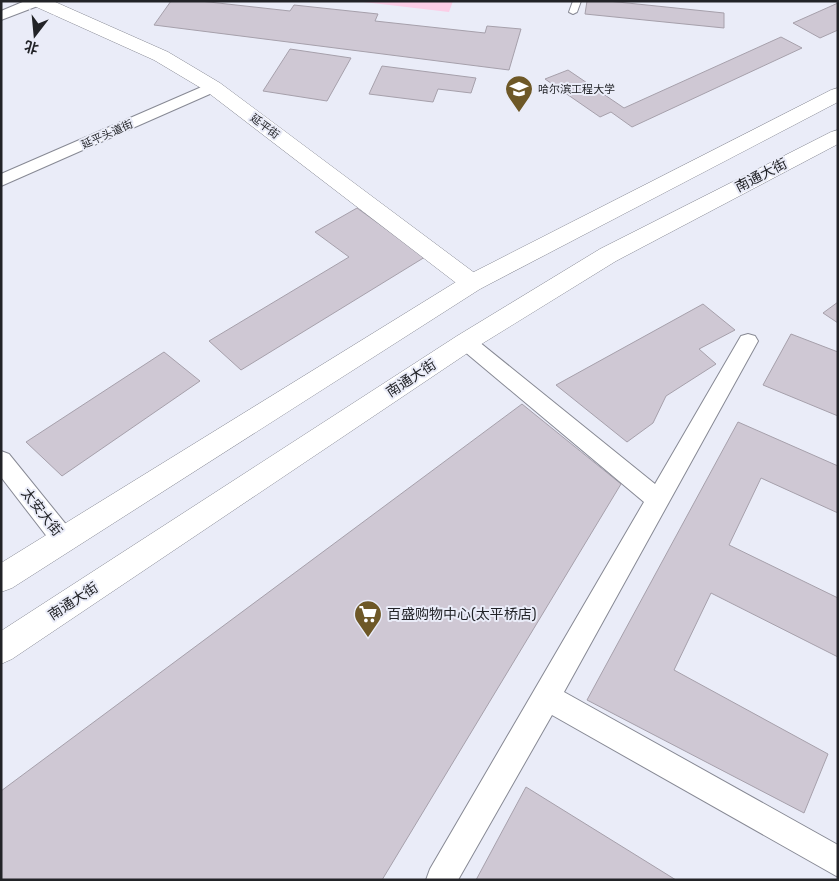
<svg xmlns="http://www.w3.org/2000/svg" width="839" height="881" viewBox="0 0 839 881" font-family="Rubik,'Noto Sans SC',sans-serif">
	<style>
		.green { fill: #fbcde6 }
		.building { fill: #cfc8d4; stroke: #a6a0ab }
		.lines { fill: none; stroke-linecap: round; stroke-linejoin: round }
		.lane-casing { stroke: #878994; stroke-width: 2 }
		.street-casing { stroke: #878994; stroke-width: 2 }
		.secondary-casing { stroke: #878994; stroke-width: 1 }
		.highway-casing { stroke: #878994; stroke-width: 1 }
		.lane { fill: #fff; fill-rule: evenodd }
		.street { fill: #fff; fill-rule: evenodd }
		.secondary { fill: #fff; fill-rule: evenodd }
		.highway { fill: #fff; fill-rule: evenodd }
		.labels { text-anchor: middle; stroke-width: 4; stroke-linejoin: round; paint-order: stroke }
		.far-poi-label { font-size: 11px; fill: #222327; stroke: #eaecf8; text-anchor: start }
		.far-street-label { font-size: 11px; fill: #222327; stroke: #eaecf8 }
		.street-label { font-size: 14px; fill: #222327; stroke: #eaecf8 }
		.poi-label { font-size: 14px; fill: #222327; stroke: #eaecf8; text-anchor: start }
	</style>
	<rect width="100%" height="100%" fill="#eaecf8"/>
	<!-- green -->
	<path class="green" d="M355 1H453L449 12Z"/>
	<!-- building -->
	<path class="building" d="M171 1H200L290 11 294 5 378 14 375 21 485 33 487 26 521 29 509 70 154 25Z
		M587 1H608L724 13V28L585 14Z
		M838 3V30L820 38 793 23Z
		M781 37 802 48 632 127 611 112 600 117 545 79 568 70 624 108Z
		M290 49 351 58 327 101 263 91Z
		M382 66 476 78 471 93 438 89 433 102 369 94Z
		M357 208 425 257 241 370 209 341 349 257 315 232Z
		M838 302V323L823 313Z
		M703 304 735 330 699 349 716 364 666 396 653 423 627 442 556 385Z
		M791 334 838 352V416L763 385Z
		M164 352 200 381 62 476 26 442Z
		M522 404 621 484 382 880H1V791Z
		M738 422 838 466V513L761 478 729 545 838 598V657L711 593 674 670 828 754 804 813 587 700Z
		M526 787 676 880H476Z"/>
	<g class="lines">
		<!-- lane casing -->
		<g class="lane-casing">
			<path id="lane" d="M573 1H581L577 12 573 14 569 12Z"/>
		</g>
		<!-- street casing -->
		<g class="street-casing">
			<path id="street" d="M25 1H45L43 4 1 20V11Z
				M213 82 219 84 221 87 219 90 1 186V174Z
				M748 334 755 336 758 341 564 692 838 845V877L552 715 458 880H426L430 869 644 502 459 347 456 342 459 337 466 335 473 337 655 484 741 336Z
				M1 451 9 454 73 533 76 540 73 547 64 550 55 547 1 477Z"/>
		</g>
		<!-- secondary casing -->
		<g class="secondary-casing">
			<path id="secondary" d="M29 1H53L168 52 220 83 480 277 484 283 480 289 472 291 464 289 206 91 154 60 32 5Z"/>
		</g>
		<!-- highway casing -->
		<g class="highway-casing">
			<path id="highway" d="M838 88V102L480 289 12 588 1 592V563L464 277 831 90Z
				M838 130V144L616 261 475 348 12 659 1 664V631L457 336 600 249 831 132Z"/>
		</g>
		<!-- lane -->
		<use href="#lane" class="lane"/>
		<!-- street -->
		<use href="#street" class="street"/>
		<!-- secondary -->
		<use href="#secondary" class="secondary"/>
		<!-- highway -->
		<use href="#highway" class="highway"/>
	</g>
	<!-- icons -->
	<defs>
		<g id="university-pin" transform="scale(1.4375)"><path d="M0 17L-7.5 6A9.5 9.5 0 1 1 7.5 6Z" fill="#6e5827" stroke="#eaecf8"/><path d="M0-5L7-2L0 1L-7-2ZM-4 1L0 2.5L4 1V4Q0 6-4 4Z" fill="#fff"/></g>
		<g id="supermarket-pin" transform="scale(1.4375)"><path d="M0 17L-7.5 6A9.5 9.5 0 1 1 7.5 6Z" fill="#6e5827" stroke="#eaecf8"/><path d="M-6-5.5h2.5l.6 2H6L4.5 2H-2.5L-4.4-4H-6ZM-1.5 3.2a1.3 1.3 0 1 0 .1 0ZM3 3.2a1.3 1.3 0 1 0 .1 0Z" fill="#fff"/></g>
	</defs>
	<g fill-rule="evenodd">
		<use href="#university-pin" x="519" y="89"/>
		<use href="#supermarket-pin" x="368" y="614"/>
	</g>
	<g class="labels">
		<!-- far-poi labels -->
		<g class="far-poi-label">
			<text x="538" y="93">哈尔滨工程大学</text>
		</g>
		<!-- far-street labels -->
		<g class="far-street-label">
			<text transform="translate(265 126) rotate(37)" y="4">延平街</text>
			<text transform="translate(107 134) rotate(-24)" y="4">延平头道街</text>
		</g>
		<!-- street labels -->
		<g class="street-label">
			<text transform="translate(761 175) rotate(-27)" y="5">南通大街</text>
			<text transform="translate(411 378) rotate(-33)" y="5">南通大街</text>
			<text transform="translate(42 512) rotate(52)" y="5">太安大街</text>
			<text transform="translate(73 601) rotate(-33)" y="5">南通大街</text>
		</g>
		<!-- poi labels -->
		<g class="poi-label">
			<text x="387" y="619">百盛购物中心(太平桥店)</text>
		</g>
	</g>
	<!-- border -->
	<rect width="839" height="881" fill="none" stroke="#222327" stroke-width="5"/>
	<!-- north arrow -->
	<g transform="translate(35 35) rotate(196)" stroke="#eaecf8" stroke-width="4" paint-order="stroke">
	<path d="M0-4L9 19L0 12L-9 19Z" fill="#222327"/>
	<text y="-8" font-size="14" font-weight="bold" text-anchor="middle" fill="#222327">北</text>
	</g>
</svg>
